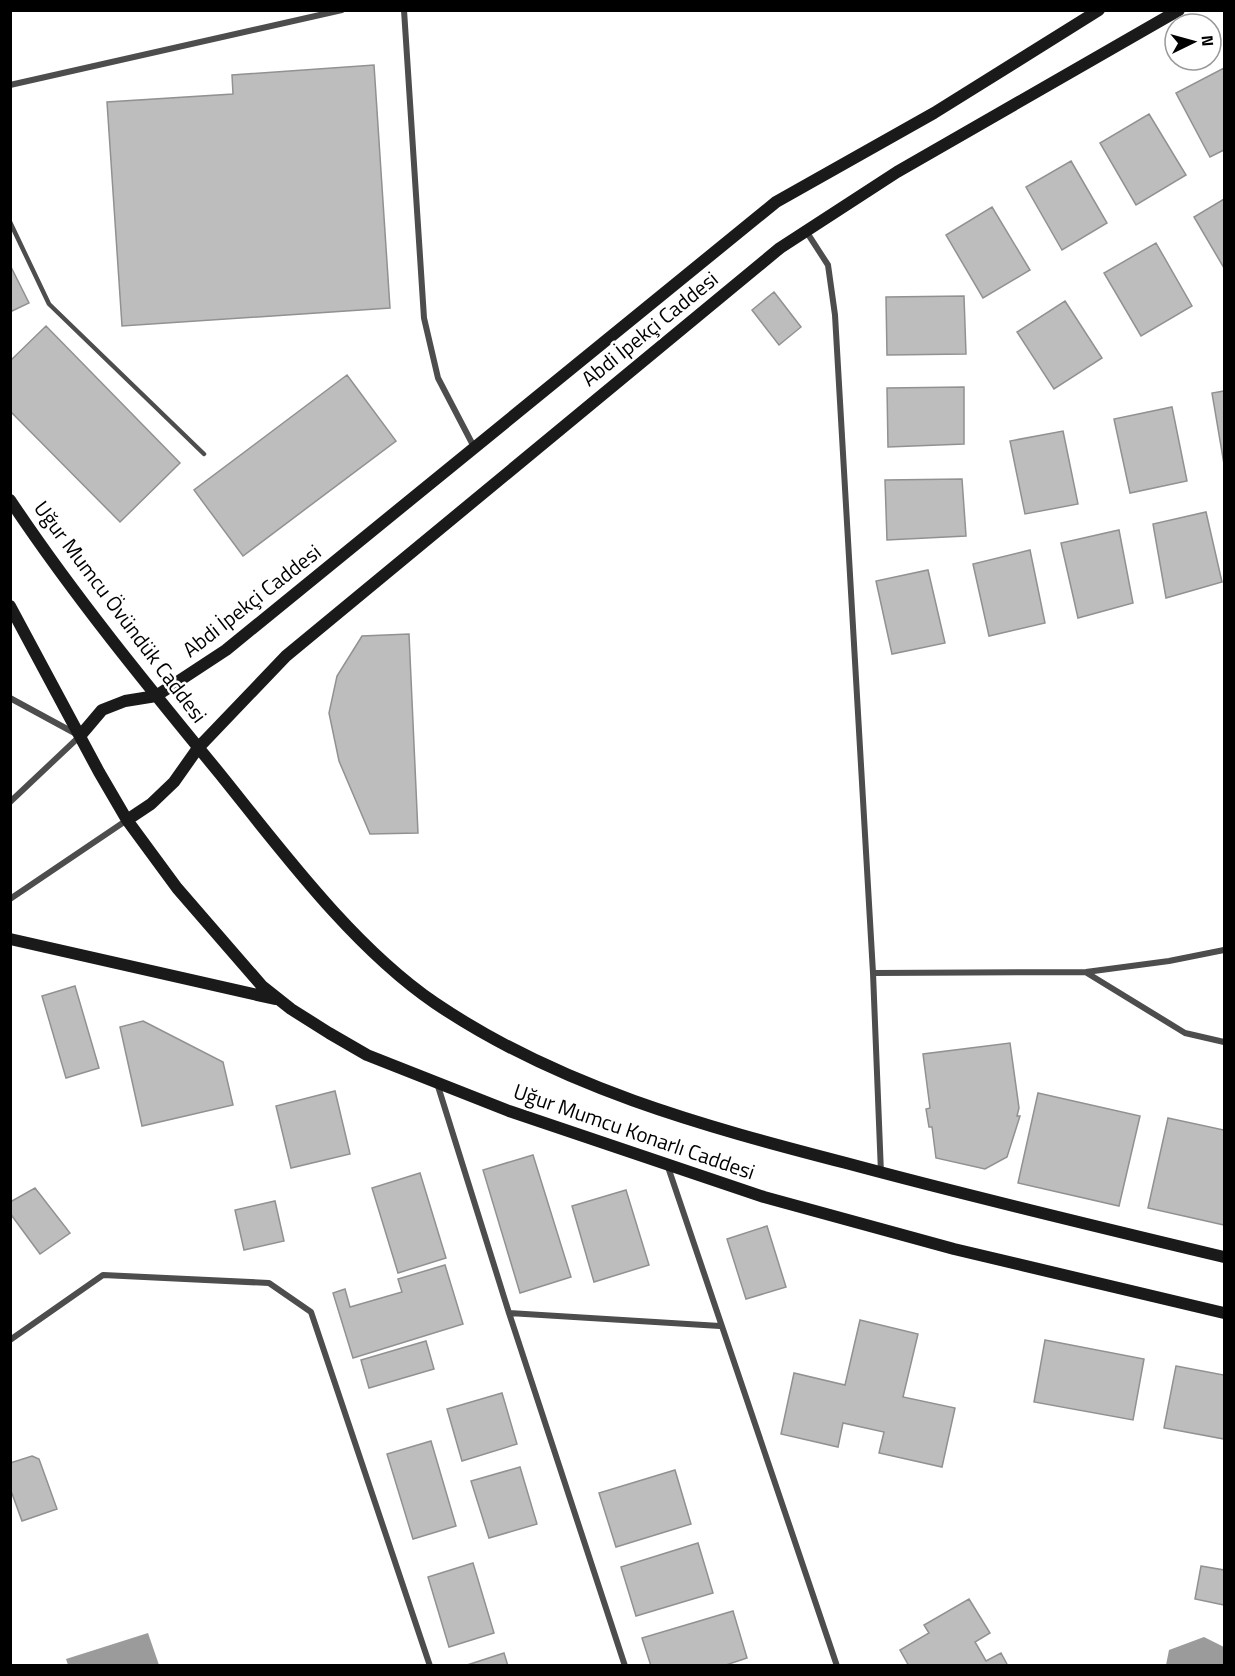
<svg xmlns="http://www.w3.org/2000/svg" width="1235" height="1676" viewBox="0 0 1235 1676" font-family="'Titillium Web',sans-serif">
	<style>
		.water { fill: #9b9b9b }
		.building { fill: #bdbdbd; stroke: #919191; stroke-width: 1.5 }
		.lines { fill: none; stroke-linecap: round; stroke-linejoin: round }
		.lane { stroke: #4d4d4d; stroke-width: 4.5 }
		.street { stroke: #4d4d4d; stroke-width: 6 }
		.secondary { stroke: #1a1a1a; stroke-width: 12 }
		.labels { text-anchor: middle; stroke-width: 5; stroke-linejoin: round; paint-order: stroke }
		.street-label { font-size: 21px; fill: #000; stroke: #fff }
	</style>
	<rect width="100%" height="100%" fill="#fff"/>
	<!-- water -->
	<path class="water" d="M148 1633 159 1665H68L66 1659Z
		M1204 1637 1224 1647V1665H1166L1169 1650Z"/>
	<!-- building -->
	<path class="building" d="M374 65 390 308 122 326 107 102 233 94 232 75Z
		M1224 68V150L1210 157 1176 93Z
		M1149 114 1186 175 1136 205 1100 143Z
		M1071 161 1107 223 1062 250 1026 187Z
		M1224 199V268L1194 217Z
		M992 207 1030 270 983 298 946 235Z
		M1156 243 1192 306 1141 336 1104 273Z
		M10 265 29 303 10 312Z
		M774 292 801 327 779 345 752 310Z
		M964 296 966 354 887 355 886 297Z
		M1065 301 1102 358 1054 389 1017 332Z
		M46 326 180 463 120 522 10 411V361Z
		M347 375 396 441 243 556 194 490Z
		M964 387V444L888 447 887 388Z
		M1224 391V464L1212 393Z
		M1172 407 1187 481 1130 493 1114 419Z
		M1063 431 1078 504 1025 514 1010 441Z
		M962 479 966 536 887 540 885 480Z
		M1206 512 1222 582 1166 598 1153 524Z
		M1119 530 1133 603 1078 618 1061 543Z
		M1030 550 1045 623 989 636 973 564Z
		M928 570 945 643 892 654 876 581Z
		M409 634 418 833 370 834 339 761 329 713 337 676 362 636Z
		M75 986 99 1068 66 1078 42 996Z
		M143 1021 223 1062 233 1105 142 1126 120 1027Z
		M1010 1043 1019 1108 1017 1116H1020L1007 1157 985 1169 936 1158 932 1127H929L926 1109 930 1108 923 1054Z
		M335 1091 350 1154 291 1168 276 1106Z
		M1038 1093 1140 1116 1119 1206 1018 1183Z
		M1168 1118 1224 1130V1225L1148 1208Z
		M533 1155 571 1277 520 1293 483 1170Z
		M420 1173 446 1258 398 1273 372 1188Z
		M35 1188 70 1233 40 1254 12 1216 10 1218V1199L12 1201Z
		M626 1190 649 1265 594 1282 572 1206Z
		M275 1201 284 1241 244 1250 235 1210Z
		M767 1226 786 1287 746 1299 727 1239Z
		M445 1265 463 1324 353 1358 333 1293 345 1289 350 1307 402 1292 398 1279Z
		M860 1320 918 1334 903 1397 955 1408 942 1467 879 1453 884 1432 843 1423 838 1447 781 1434 794 1373 845 1385Z
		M1045 1340 1144 1359 1133 1420 1034 1402Z
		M426 1341 434 1369 369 1388 361 1360Z
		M1176 1366 1224 1375V1439L1164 1428Z
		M502 1393 517 1444 462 1461 447 1409Z
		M431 1441 456 1526 413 1539 387 1454Z
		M32 1456 39 1459 57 1509 22 1521 10 1488V1463Z
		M520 1467 537 1524 489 1538 471 1481Z
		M675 1470 691 1524 616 1547 599 1493Z
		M698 1543 713 1593 636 1616 621 1567Z
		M473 1563 494 1633 449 1647 428 1577Z
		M1201 1566 1224 1570V1605L1195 1599Z
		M969 1599 990 1633 975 1642 986 1661 1001 1653 1008 1666H909L900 1650 929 1633 924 1625Z
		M733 1611 747 1658 723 1666H651L642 1638Z
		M504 1653 508 1666H464Z"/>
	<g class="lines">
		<!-- lane -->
		<path class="lane" d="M10 222 49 304 204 454"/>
		<!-- street -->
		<path class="street" d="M404 10 424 318 438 378 474 447
			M10 85 342 10
			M806 231 828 265 835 315 873 973 881 1173
			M10 698 80 736 10 802
			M10 899 127 820
			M873 973 1086 972 1169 961 1224 950
			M1087 973 1185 1033 1224 1042
			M437 1083 509 1313
			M667 1164 837 1666
			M10 1340 103 1275 269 1283 311 1312 430 1666
			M625 1666 509 1313 720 1326"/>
		<!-- secondary -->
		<path class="secondary" d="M10 500C74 596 147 685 220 774 282 851 353 947 435 1003 559 1087 703 1126 846 1163 972 1197 1098 1227 1224 1257
			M10 606 99 772 127 820 177 888 262 986 291 1009 329 1033 367 1055 509 1111 764 1197 954 1249 1224 1313
			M80 736 102 710 125 701 156 696 226 650 776 202 934 113 1099 10
			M127 820 151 804 174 782 198 748 286 656 780 248 897 172 1179 10
			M10 939 275 999"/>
	</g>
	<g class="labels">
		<!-- street labels -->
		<g class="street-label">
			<text transform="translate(650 329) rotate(-39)" y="7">Abdi İpekçi Caddesi</text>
			<text transform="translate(252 601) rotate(-38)" y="7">Abdi İpekçi Caddesi</text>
			<text transform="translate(120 612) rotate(53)" y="7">Uğur Mumcu Övündük Caddesi</text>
			<text transform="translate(634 1132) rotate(19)" y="7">Uğur Mumcu Konarlı Caddesi</text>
		</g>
	</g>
	<!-- border -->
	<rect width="1235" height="1676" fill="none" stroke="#000000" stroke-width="24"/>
	<!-- north arrow -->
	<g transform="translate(1193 42) rotate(85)"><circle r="28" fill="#ffffff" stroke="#999999" stroke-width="1.5"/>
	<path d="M0-4.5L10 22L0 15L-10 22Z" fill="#000000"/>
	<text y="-9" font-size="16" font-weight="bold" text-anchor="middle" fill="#000000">N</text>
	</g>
</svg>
